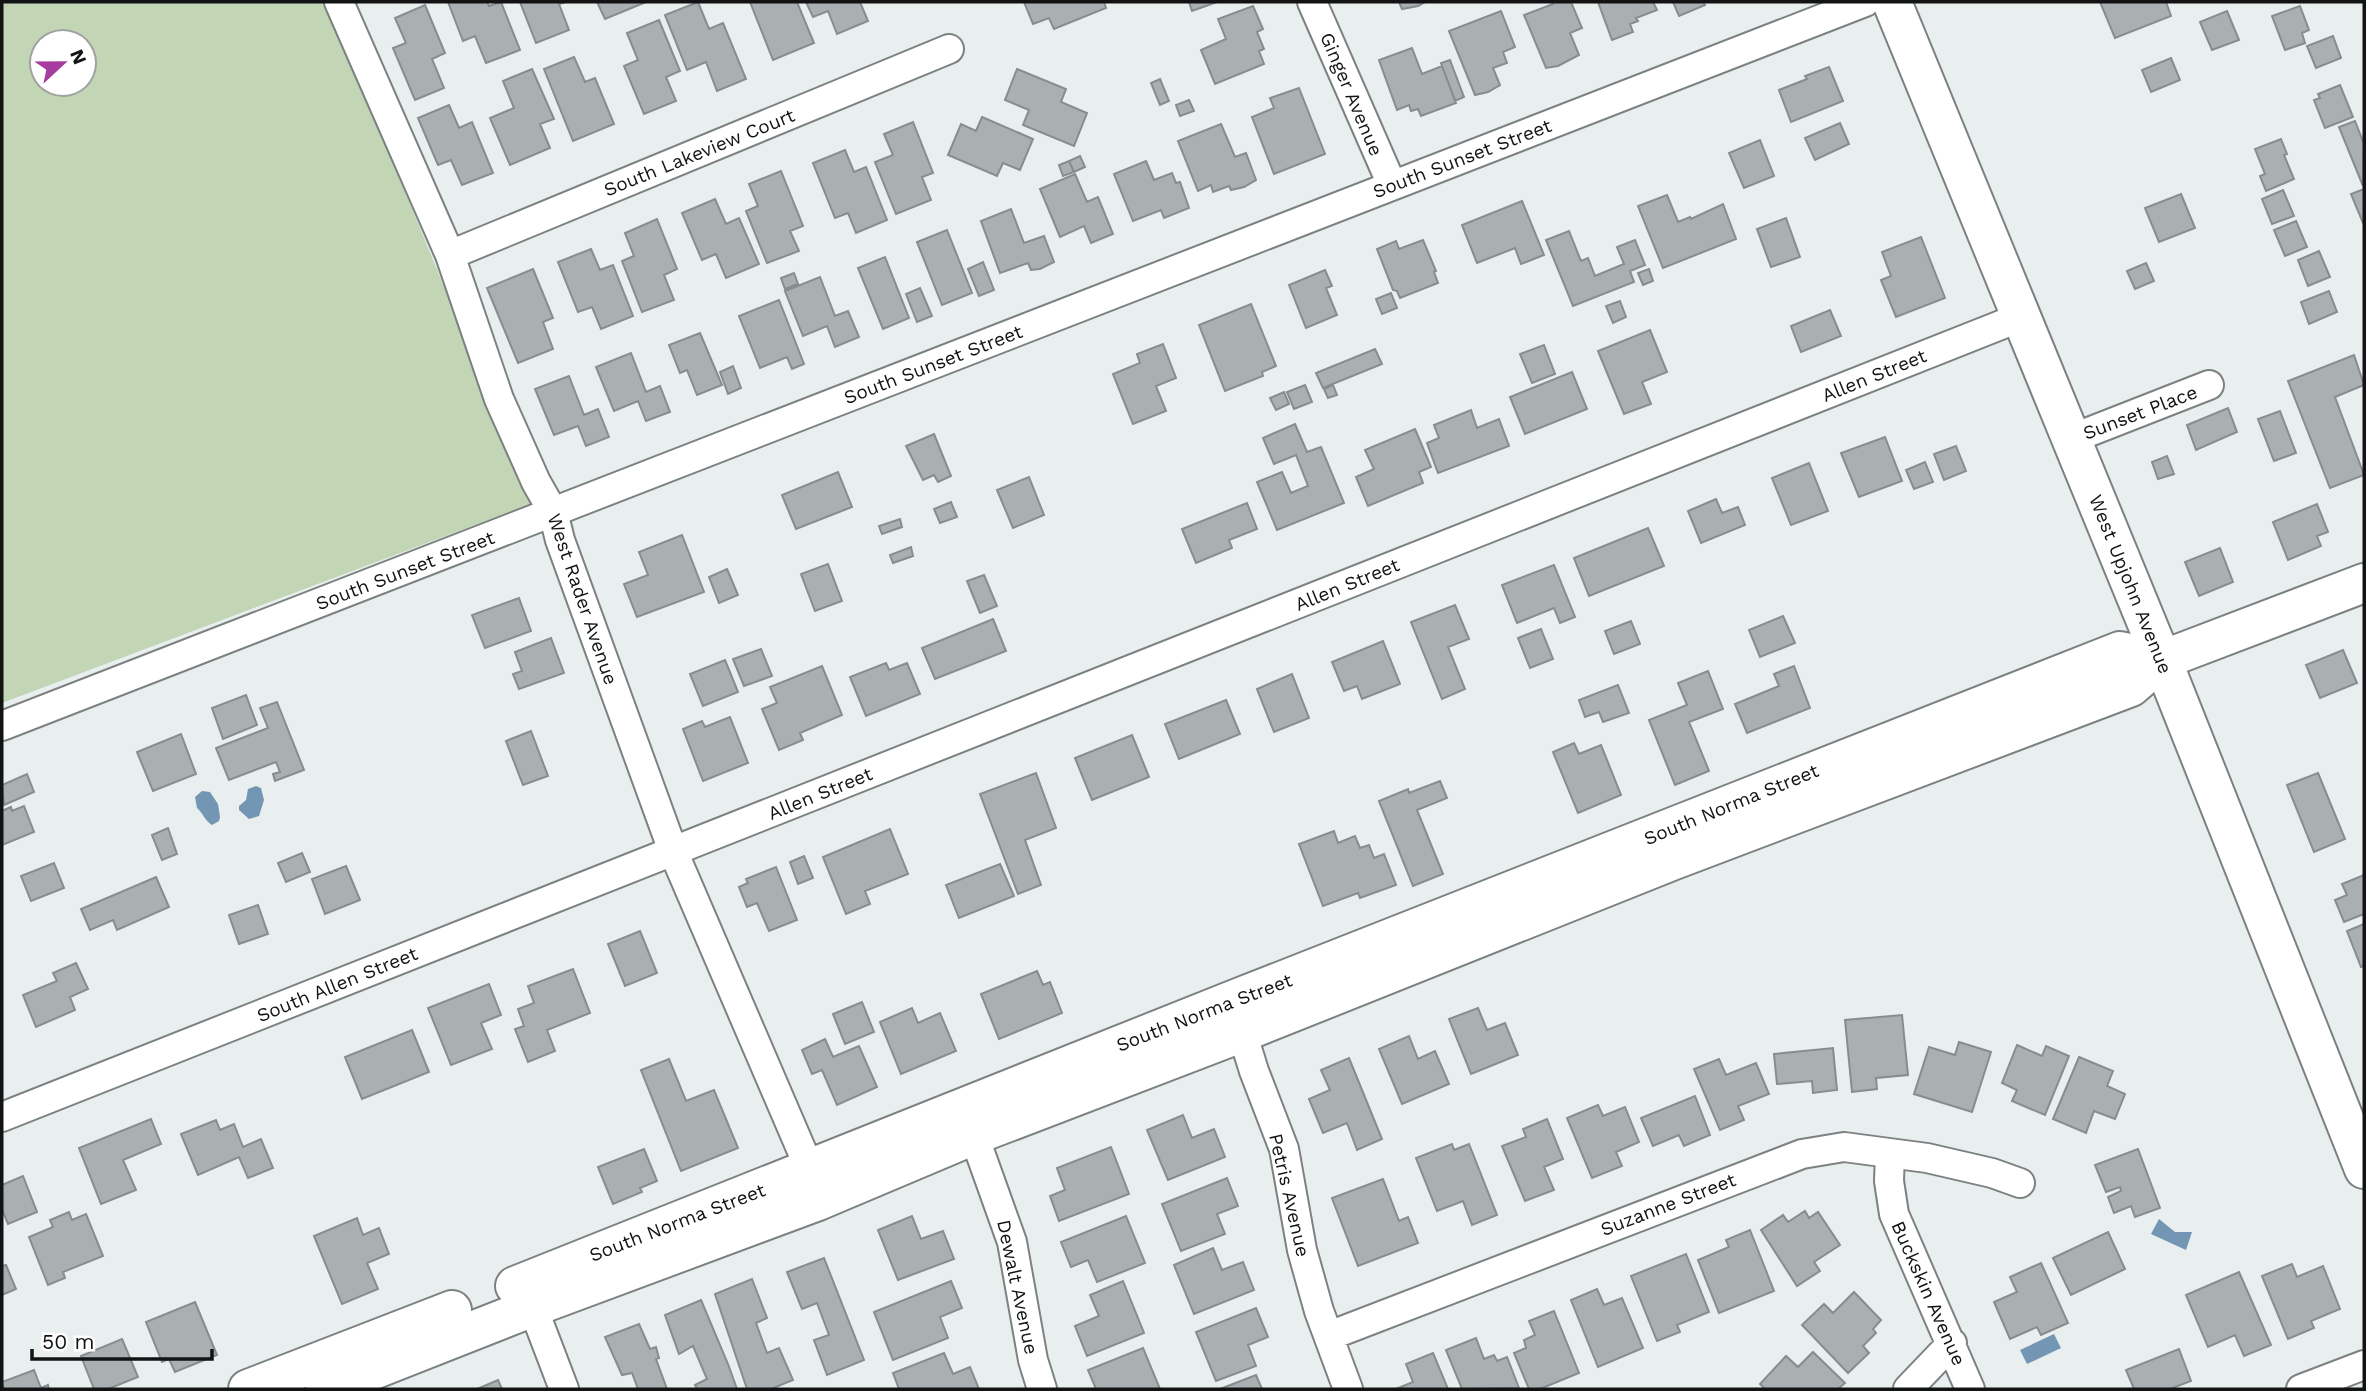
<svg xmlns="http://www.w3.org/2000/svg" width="2366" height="1391" viewBox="0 0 2366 1391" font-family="'Work Sans',sans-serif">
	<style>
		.green { fill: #c2d6b6; fill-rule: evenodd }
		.water { fill: #7396b5 }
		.building { fill: #aaafb1; stroke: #878c8e; stroke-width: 2 }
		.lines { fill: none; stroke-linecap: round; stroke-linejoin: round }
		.street-casing { stroke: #7c8181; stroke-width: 32 }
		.secondary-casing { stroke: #7c8181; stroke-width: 42 }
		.street { stroke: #fff; stroke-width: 28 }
		.secondary { stroke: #fff; stroke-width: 38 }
		.labels { text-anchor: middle; stroke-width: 5; stroke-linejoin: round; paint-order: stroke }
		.street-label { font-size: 19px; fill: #121414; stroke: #fff }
	</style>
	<rect width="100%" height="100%" fill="#e9eeee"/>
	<!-- green -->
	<path class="green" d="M2 2H327L533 503 2 703ZM42 42H84V84H42Z"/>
	<!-- water -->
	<path class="water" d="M256 786 261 788 264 800 259 816 249 819 239 810V806L246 800 248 789Z
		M202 791 210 792 218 804 220 817 219 821 212 825C205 821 203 813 197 808L195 797Z
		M2159 1219 2175 1232H2192L2186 1250 2151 1234Z
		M2054 1334 2061 1348 2027 1364 2020 1350Z"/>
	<!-- building -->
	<path class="building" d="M448 2H487L489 6 501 2 520 50 486 63 475 36 463 41Z
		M520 2H566L559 4 569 30 536 43Z
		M597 2H646L605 19Z
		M698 2 709 29 723 23 746 79 717 91 706 62 687 70 665 15Z
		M750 2H797L814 43 773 60Z
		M806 2H860L868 21 837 34 828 11 813 17Z
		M1024 2H1104L1106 8 1054 29 1049 18 1033 24Z
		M1189 2H1217L1192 11Z
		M1399 2H1425L1418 6 1402 9Z
		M1552 2H1571L1582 28 1570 33 1579 55 1558 66 1546 68 1524 15 1553 4Z
		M1598 2H1653L1657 10 1636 18 1638 21 1630 24 1633 32 1612 40Z
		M1673 2H1703L1705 5 1679 16Z
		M2100 2H2166L2171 16 2115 38Z
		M425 5 445 53 432 59 444 88 415 100 393 48 406 43 395 18Z
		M1253 6 1263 29 1257 32 1264 49 1259 51 1264 64 1215 84 1201 50 1226 39 1218 19Z
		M2300 6 2309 30 2302 33 2305 43 2285 50 2272 16Z
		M1501 11 1515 47 1503 52 1507 63 1493 68 1500 85 1488 92 1475 95 1449 31Z
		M2227 11 2239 40 2212 50 2200 22Z
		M659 20 680 71 666 77 676 101 644 114 624 66 638 60 627 33Z
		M2333 36 2341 58 2316 68 2307 46Z
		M1412 48 1422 74 1442 66 1456 103 1421 116 1418 109 1411 111 1409 105 1397 110 1379 60Z
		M574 57 585 82 595 78 614 124 573 141 544 69Z
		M2171 58 2180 80 2151 92 2142 70Z
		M1450 60 1464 97 1455 101 1441 63Z
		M1829 67 1843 101 1791 122 1779 90 1807 79 1805 76Z
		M532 69 554 119 540 124 550 148 510 165 490 118 514 108 503 81Z
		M1017 69 1066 89 1061 102 1087 113 1074 146 1023 125 1029 110 1005 100Z
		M1160 79 1169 101 1160 105 1151 83Z
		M2340 85 2353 117 2325 128 2314 100 2320 98 2318 94Z
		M1299 88 1325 154 1274 174 1252 117 1274 108 1270 98Z
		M1189 100 1194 111 1180 116 1176 105Z
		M449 105 459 128 472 122 493 173 462 185 451 160 438 165 418 118Z
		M982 117 1033 139 1020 170 1003 163 997 176 948 155 961 124 976 131Z
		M2355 121 2364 144 2363 186 2339 127Z
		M913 122 933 173 922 177 931 200 896 214 875 162 893 155 884 134Z
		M1840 123 1849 144 1815 160 1805 138Z
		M1221 124 1235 157 1246 153 1256 180 1244 187 1231 190 1229 186 1213 192 1211 185 1198 191 1178 141Z
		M2281 139 2287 154 2284 155 2294 179 2266 191 2260 176 2265 174 2255 149Z
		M1760 140 1774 176 1744 188 1729 153Z
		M845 150 854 172 866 167 887 220 856 233 848 213 835 218 813 163Z
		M1080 156 1085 167 1074 172 1069 161Z
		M1069 161 1074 172 1063 176 1059 165Z
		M1146 161 1154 180 1172 173 1176 183 1180 182 1189 208 1164 218 1161 210 1133 221 1114 174Z
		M781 171 803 226 790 231 799 251 767 263 746 211 758 206 749 184Z
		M1075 174 1087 202 1098 197 1113 234 1091 243 1084 226 1060 237 1040 189Z
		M2364 189V222L2363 223 2351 194Z
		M2283 190 2294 216 2272 224 2262 199Z
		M2181 194 2195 228 2159 242 2145 208Z
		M1667 195 1678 222 1690 217 1691 219 1723 204 1736 239 1663 268 1638 206Z
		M715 199 726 224 739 218 759 264 726 278 716 254 702 260 682 213Z
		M1522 201 1544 255 1521 264 1515 248 1477 263 1462 225Z
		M1011 209 1024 243 1044 236 1054 262 1040 269 1031 270 1028 263 1000 273 981 221Z
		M1786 218 1800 257 1771 267 1757 229Z
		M657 219 677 269 664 275 674 300 642 312 622 261 634 256 625 233Z
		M2296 221 2307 247 2285 256 2274 230Z
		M947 230 972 293 942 305 917 242Z
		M1569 231 1581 261 1588 258 1595 276 1624 264 1617 247 1635 240 1645 265 1630 271 1634 282 1573 306 1546 240Z
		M1921 237 1945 298 1896 317 1881 280 1891 276 1882 252Z
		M1423 240 1436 271 1434 272 1438 283 1400 298 1397 291 1393 290 1377 249 1396 241 1399 249Z
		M591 249 600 270 613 265 633 316 601 329 592 307 578 312 558 262Z
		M2319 251 2330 277 2308 286 2298 260Z
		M885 257 909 318 883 329 858 268Z
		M983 262 994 290 979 296 968 269Z
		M2146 263 2154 281 2135 289 2127 271Z
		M533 269 553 318 543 322 553 349 518 363 487 288Z
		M1649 269 1653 281 1643 285 1638 273Z
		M1325 270 1332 286 1326 288 1337 315 1306 328 1289 285Z
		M794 273 798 284 785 289 781 278Z
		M820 277 835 316 848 311 859 337 835 347 827 326 803 336 785 291Z
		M920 288 932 316 917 322 906 294Z
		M2329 291 2337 312 2309 324 2301 302Z
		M1391 293 1397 308 1382 314 1376 299Z
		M779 300 804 364 792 369 787 357 760 368 739 316Z
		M1620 301 1626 317 1613 323 1606 306Z
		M1251 304 1276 366 1262 372 1263 376 1225 391 1199 325Z
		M1830 310 1841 336 1801 352 1791 326Z
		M1650 330 1667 372 1642 382 1651 404 1624 414 1598 351Z
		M700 333 722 385 697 395 687 370 680 373 669 345Z
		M1163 344 1176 378 1156 386 1166 411 1133 424 1113 374 1140 363 1137 354Z
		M1544 345 1555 374 1532 383 1520 354Z
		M1375 349 1382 364 1323 388 1316 373Z
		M631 353 646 392 660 386 670 412 646 421 638 401 614 411 596 367Z
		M2354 355 2364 385 2335 397 2364 475 2330 488 2288 381Z
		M733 366 741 388 728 394 720 372Z
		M1572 372 1587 409 1525 434 1510 397Z
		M569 376 584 415 598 409 609 437 586 446 578 426 554 435 535 389Z
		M1305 385 1312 402 1294 409 1287 392Z
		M1333 385 1337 395 1328 398 1324 389Z
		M1284 392 1289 404 1276 410 1270 398Z
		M2228 408 2237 432 2196 450 2187 425Z
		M1471 410 1477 428 1499 419 1509 446 1438 473 1427 443 1439 438 1434 425Z
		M2280 411 2296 453 2274 461 2258 419Z
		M1295 424 1307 452 1321 447 1344 503 1277 530 1257 482 1282 472 1291 493 1308 486 1296 455 1274 464 1263 438Z
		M1415 429 1431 467 1419 472 1423 483 1368 506 1356 477 1374 469 1365 450Z
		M934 434 951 476 938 482 934 475 923 480 906 446Z
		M1885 437 1902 481 1859 497 1841 453Z
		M1956 446 1966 471 1944 480 1934 454Z
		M2167 456 2174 474 2158 479 2152 462Z
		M1925 462 1933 482 1914 489 1906 470Z
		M1809 463 1828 511 1791 525 1772 478Z
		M838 472 852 507 796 529 782 495Z
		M1029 477 1044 515 1013 528 997 490Z
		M1716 499 1722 513 1738 507 1745 525 1701 543 1688 511Z
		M951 502 957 517 940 523 934 509Z
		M1247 503 1257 529 1229 540 1232 548 1196 563 1182 529Z
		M2317 504 2328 532 2317 536 2321 546 2288 560 2273 522Z
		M900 519 902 527 882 534 879 526Z
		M1648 528 1664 566 1589 596 1574 558Z
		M682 535 704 592 637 617 624 584 648 575 639 552Z
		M911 547 913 556 893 563 890 555Z
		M2220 548 2233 582 2199 596 2185 562Z
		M828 564 842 601 815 611 801 574Z
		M1554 565 1575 617 1560 623 1554 608 1517 623 1502 585Z
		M727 569 738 595 719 603 709 577Z
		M984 575 997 606 980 613 967 581Z
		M519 598 531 631 485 648 472 615Z
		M1455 605 1469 639 1448 647 1465 689 1442 699 1411 622Z
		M1783 616 1795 643 1760 657 1749 630Z
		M993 619 1006 651 935 679 922 648Z
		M1631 621 1640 644 1614 654 1605 631Z
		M1541 629 1553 659 1530 668 1518 638Z
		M551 638 564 673 519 689 513 674 522 671 515 652Z
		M1383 641 1400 684 1362 699 1357 686 1344 691 1332 662Z
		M761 649 772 676 744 686 733 659Z
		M2343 650 2357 683 2320 698 2306 665Z
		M725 660 738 692 703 706 690 674Z
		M886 663 889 670 907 663 920 694 866 716 850 677Z
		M822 666 842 715 800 733 803 740 779 750 762 709 777 703 770 687Z
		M1794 666 1810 708 1747 733 1735 704 1779 686 1774 674Z
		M1708 671 1723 709 1689 722 1709 771 1675 785 1649 720 1687 705 1678 683Z
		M1292 674 1309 718 1274 732 1257 689Z
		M1618 685 1629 713 1603 722 1599 712 1585 717 1579 700Z
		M246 695 257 725 223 739 212 708Z
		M1226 700 1240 734 1179 759 1165 724Z
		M277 702 304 770 275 781 273 774 280 772 276 762 229 780 216 748 268 728 260 708Z
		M730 717 748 763 703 781 683 729 702 721 705 727Z
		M531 731 548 776 523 785 506 741Z
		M181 734 196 774 153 791 137 752Z
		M1132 735 1149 777 1092 800 1075 758Z
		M1574 743 1579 754 1601 745 1621 795 1578 813 1553 752Z
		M1036 773 1056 828 1025 840 1041 885 1018 894 980 794Z
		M2318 773 2345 839 2314 852 2287 785Z
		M27 774 34 792 4 805 2 785Z
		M1440 781 1447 798 1417 810 1443 874 1413 886 1379 801 1408 789 1409 793Z
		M24 806 34 832 2 845V811L11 807 12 811Z
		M168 828 177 854 162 860 152 835Z
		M890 829 908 874 865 891 870 904 846 914 823 857Z
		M1334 831 1338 843 1355 836 1360 848 1369 845 1374 858 1384 854 1396 885 1360 898 1358 893 1323 906 1299 844Z
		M302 853 310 872 286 882 278 863Z
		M804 856 813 878 798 884 790 862Z
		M54 863 64 888 31 901 21 876Z
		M1000 864 1014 896 959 918 946 885Z
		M346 866 360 900 325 914 312 879Z
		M776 867 797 920 769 931 757 903 747 907 739 887 748 883 746 879Z
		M2364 875V914L2344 922 2335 900 2347 895 2342 884Z
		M156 877 169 907 117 930 113 920 90 930 81 909Z
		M258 905 268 934 239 944 229 915Z
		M2364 924V966L2361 967 2347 931Z
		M640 931 657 973 625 986 608 944Z
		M76 963 88 989 70 997 75 1010 36 1027 23 995 57 981 53 973Z
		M573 969 590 1013 547 1030 555 1051 528 1062 515 1029 524 1026 518 1009 534 1003 528 986Z
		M1037 971 1043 985 1050 982 1062 1013 999 1039 981 994Z
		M489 984 501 1015 481 1023 492 1049 451 1065 428 1008Z
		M862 1002 874 1032 845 1044 833 1014Z
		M912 1008 918 1023 940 1013 956 1051 901 1074 880 1022Z
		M1478 1008 1487 1030 1505 1023 1518 1055 1471 1074 1449 1019Z
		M1902 1015 1908 1075 1876 1078 1877 1089 1852 1092 1845 1020Z
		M412 1030 429 1072 362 1099 345 1057Z
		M1409 1036 1418 1059 1435 1051 1449 1084 1402 1104 1379 1049Z
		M825 1039 833 1057 859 1046 877 1087 837 1105 822 1070 812 1074 802 1050Z
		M1959 1042 1991 1052 1972 1112 1914 1094 1929 1047 1955 1055Z
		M2017 1045 2042 1056 2046 1046 2069 1056 2045 1115 2012 1101 2017 1090 2002 1083Z
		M1833 1048 1837 1090 1813 1093 1812 1081 1777 1084 1774 1054Z
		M2079 1057 2113 1071 2107 1086 2125 1094 2115 1119 2094 1111 2086 1133 2053 1119Z
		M1349 1058 1382 1139 1357 1150 1347 1123 1323 1133 1309 1099 1330 1090 1321 1070Z
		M669 1059 686 1101 714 1090 738 1148 681 1171 641 1070Z
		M1719 1059 1726 1075 1756 1063 1769 1094 1738 1106 1744 1120 1720 1130 1694 1069Z
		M1695 1096 1710 1135 1684 1146 1679 1135 1653 1146 1641 1118Z
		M1598 1105 1603 1116 1625 1107 1639 1142 1616 1152 1622 1166 1592 1178 1567 1118Z
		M1183 1115 1192 1138 1214 1129 1225 1157 1168 1180 1147 1130Z
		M151 1119 161 1144 123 1160 136 1190 101 1204 79 1148Z
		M1547 1119 1563 1159 1544 1167 1554 1190 1525 1201 1502 1146 1526 1137 1523 1129Z
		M216 1120 220 1130 234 1124 243 1147 261 1139 273 1168 248 1178 239 1157 198 1175 181 1134Z
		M1452 1144 1454 1150 1469 1144 1497 1215 1472 1225 1463 1201 1437 1211 1416 1158Z
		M1111 1147 1129 1194 1059 1221 1050 1196 1065 1190 1057 1168Z
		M644 1149 657 1181 640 1188 642 1192 613 1204 598 1167Z
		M2138 1149 2160 1208 2135 1217 2131 1206 2114 1213 2108 1197 2121 1191 2120 1187 2106 1192 2095 1165Z
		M23 1176 37 1212 8 1224 2 1209V1185Z
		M1227 1178 1238 1206 1217 1214 1225 1234 1181 1251 1162 1204Z
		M1383 1179 1399 1221 1408 1217 1418 1243 1358 1266 1332 1198Z
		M1805 1211 1809 1218 1818 1212 1840 1245 1814 1262 1820 1271 1797 1286 1761 1230 1783 1215 1788 1222Z
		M69 1212 72 1220 86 1214 103 1256 63 1272 65 1278 48 1285 29 1237 53 1227 50 1220Z
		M912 1216 921 1239 943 1231 954 1259 898 1280 878 1230Z
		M1126 1216 1145 1263 1097 1282 1088 1260 1071 1267 1061 1242Z
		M357 1218 363 1235 379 1228 389 1254 367 1263 378 1289 342 1304 314 1236Z
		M1750 1230 1774 1291 1719 1313 1698 1260 1729 1247 1726 1240Z
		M2108 1232 2125 1269 2071 1295 2053 1258Z
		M1213 1248 1222 1270 1243 1262 1254 1290 1194 1314 1174 1265Z
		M1686 1254 1709 1312 1677 1325 1680 1332 1657 1341 1631 1276Z
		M824 1258 864 1360 827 1375 814 1340 829 1335 817 1303 802 1309 787 1272Z
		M2041 1263 2068 1323 2041 1335 2037 1327 2010 1339 1994 1302 2017 1292 2010 1277Z
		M2292 1264 2297 1277 2323 1266 2340 1309 2311 1321 2314 1328 2288 1339 2262 1276Z
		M6 1265 16 1289 2 1295V1266Z
		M2239 1272 2271 1345 2244 1356 2235 1335 2208 1347 2186 1295Z
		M752 1279 767 1318 756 1323 767 1353 779 1348 793 1380 771 1389H747L715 1294Z
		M951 1281 962 1308 940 1317 948 1338 893 1360 874 1312Z
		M1123 1281 1144 1333 1087 1356 1075 1326 1099 1316 1090 1295Z
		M1597 1289 1604 1305 1622 1298 1643 1348 1598 1367 1571 1300Z
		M1854 1292 1881 1320 1873 1329 1876 1333 1863 1346 1869 1353 1848 1373 1802 1325 1824 1304 1833 1313Z
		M701 1300 728 1364 737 1389H697L695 1385 707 1379 693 1346 679 1354 665 1315Z
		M195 1302 217 1355 175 1372 169 1359 162 1362 146 1322Z
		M1256 1308 1268 1337 1248 1345 1256 1366 1216 1381 1196 1332Z
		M1554 1311 1579 1373 1540 1389H1529L1514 1353 1526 1348 1524 1340 1535 1335 1529 1321Z
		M639 1324 650 1349 656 1347 659 1358 656 1359 667 1389H638L632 1373 622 1375 605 1337Z
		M1476 1338 1484 1359 1494 1355 1497 1361 1507 1357 1519 1388 1462 1389 1446 1350Z
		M122 1339 138 1377 108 1389H94L81 1356Z
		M1143 1348 1160 1389H1096L1088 1370Z
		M2179 1349 2191 1381 2170 1389H2134L2126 1370Z
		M1813 1352 1845 1383 1838 1389H1765L1760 1384 1786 1356 1798 1367Z
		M944 1353 953 1374 970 1367 979 1389H899L893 1373Z
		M1433 1353 1448 1389H1396L1413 1382 1406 1364Z
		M34 1370 41 1388 48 1385 49 1389H4L2 1382Z
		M1256 1375 1262 1389H1220Z
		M498 1380 502 1389H477Z"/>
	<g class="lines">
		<!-- street casing -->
		<g class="street-casing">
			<path id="street" d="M339 2 450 255 499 399 536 482 553 512 560 540 673 851 817 1186
				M1312 2 1392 185
				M450 255 949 49
				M2071 439 2209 385
				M2 726 1865 2
				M1237 1016 1254 1071 1284 1149 1302 1250 1319 1311 1348 1389
				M2 1117 2021 317
				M968 1119 1012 1242 1033 1360 1042 1389
				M1890 1154 1889 1181 1894 1214 1970 1389
				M527 1292 564 1389
				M1329 1336 1802 1154 1844 1147 1927 1158 1992 1173 2020 1183
				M1908 1389 1952 1343
				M2301 1389 2364 1365"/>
		</g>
		<!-- secondary casing -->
		<g class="secondary-casing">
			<path id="secondary" d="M1892 2 2162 660 2364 1169
				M515 1286 1233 1000 2120 651 2162 660
				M248 1389 452 1310
				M325 1389 533 1307 818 1201 972 1136 1241 1033 1674 860 2131 687 2162 660 2364 583"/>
		</g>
		<!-- street -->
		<use href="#street" class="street"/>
		<!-- secondary -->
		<use href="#secondary" class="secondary"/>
	</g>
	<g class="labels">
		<!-- street labels -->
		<g class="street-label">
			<text transform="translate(1352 94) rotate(67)" y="7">Ginger Avenue</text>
			<text transform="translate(699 152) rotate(-22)" y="7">South Lakeview Court</text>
			<text transform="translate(1462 158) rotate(-21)" y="7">South Sunset Street</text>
			<text transform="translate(933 364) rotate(-21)" y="7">South Sunset Street</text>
			<text transform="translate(1874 375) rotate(-22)" y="7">Allen Street</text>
			<text transform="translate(2140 412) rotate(-21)" y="7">Sunset Place</text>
			<text transform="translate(405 570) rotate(-21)" y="7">South Sunset Street</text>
			<text transform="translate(1347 584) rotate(-22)" y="7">Allen Street</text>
			<text transform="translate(2131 584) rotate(68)" y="7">West Upjohn Avenue</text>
			<text transform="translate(583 599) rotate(71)" y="7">West Rader Avenue</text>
			<text transform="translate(820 793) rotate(-22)" y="7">Allen Street</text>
			<text transform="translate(1731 804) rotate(-22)" y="7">South Norma Street</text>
			<text transform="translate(337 984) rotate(-22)" y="7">South Allen Street</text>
			<text transform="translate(1204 1012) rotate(-21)" y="7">South Norma Street</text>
			<text transform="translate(1290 1195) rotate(77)" y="7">Petris Avenue</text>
			<text transform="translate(1668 1204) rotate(-21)" y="7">Suzanne Street</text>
			<text transform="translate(677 1222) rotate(-21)" y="7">South Norma Street</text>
			<text transform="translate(1018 1287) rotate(78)" y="7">Dewalt Avenue</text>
			<text transform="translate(1929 1293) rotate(66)" y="7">Buckskin Avenue</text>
		</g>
	</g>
	<!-- border -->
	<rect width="2366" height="1391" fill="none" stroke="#121414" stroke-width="7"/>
	<!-- north arrow -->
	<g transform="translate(63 63) rotate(68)"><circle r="33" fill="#ffffff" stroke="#a0a1a1" stroke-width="2"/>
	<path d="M0-5L12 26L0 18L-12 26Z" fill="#a63c9d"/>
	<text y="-10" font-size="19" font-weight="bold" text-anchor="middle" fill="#121414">N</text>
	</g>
	<!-- scale -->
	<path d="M32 1349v10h180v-10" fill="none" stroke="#121414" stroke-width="3.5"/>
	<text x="42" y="1349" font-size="21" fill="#121414" stroke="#ffffff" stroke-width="5" paint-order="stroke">50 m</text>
</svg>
